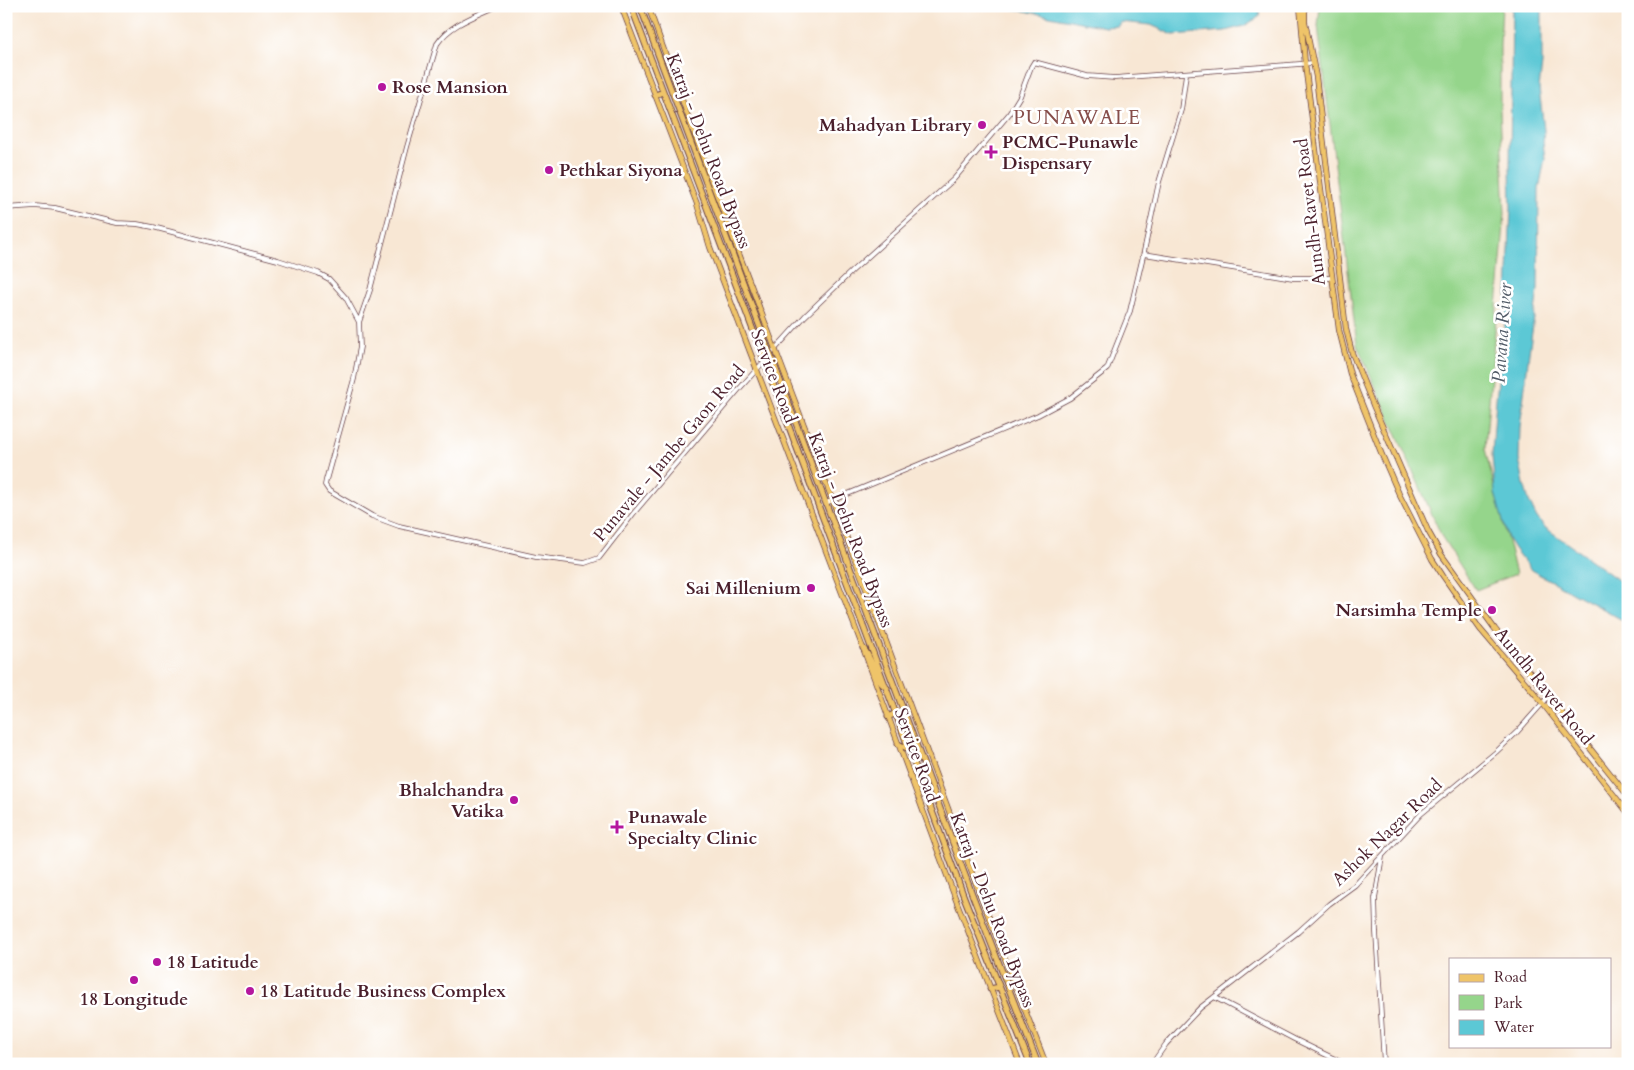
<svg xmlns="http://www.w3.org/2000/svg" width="1634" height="1070" viewBox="0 0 1634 1070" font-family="Cardo,serif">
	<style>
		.green { fill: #95d58b; stroke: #707a5b }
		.water { fill: #5cc8d5; stroke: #537480 }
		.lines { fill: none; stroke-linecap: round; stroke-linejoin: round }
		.tertiary-casing { stroke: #643d44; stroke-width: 5.5 }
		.primary-casing { stroke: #643d44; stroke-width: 6 }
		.trunk-casing { stroke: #643d44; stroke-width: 7 }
		.tertiary { stroke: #fff; stroke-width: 4 }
		.primary { stroke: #efc469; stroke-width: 4.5 }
		.trunk { stroke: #efc469; stroke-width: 5 }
		.trunk-bridge-casing { stroke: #643d44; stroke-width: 7; stroke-linecap: butt }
		.trunk-bridge { stroke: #efc469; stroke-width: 5 }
		.poi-dot { fill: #b5179e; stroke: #fff; stroke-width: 2 }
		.labels { text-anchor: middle; stroke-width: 5; stroke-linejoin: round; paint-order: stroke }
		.poi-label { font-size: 18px; font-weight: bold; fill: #4a1f2b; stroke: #fff; text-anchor: start }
		.street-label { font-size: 18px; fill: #4a1f2b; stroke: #fff }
		.water-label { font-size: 19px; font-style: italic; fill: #505a66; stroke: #fff }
		.quarter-label { font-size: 20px; letter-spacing: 1px; fill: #874e4b; stroke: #fff }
	</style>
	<rect width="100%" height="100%" fill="#fff"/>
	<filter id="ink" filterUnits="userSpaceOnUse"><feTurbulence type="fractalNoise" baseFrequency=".02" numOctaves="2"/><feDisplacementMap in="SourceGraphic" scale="10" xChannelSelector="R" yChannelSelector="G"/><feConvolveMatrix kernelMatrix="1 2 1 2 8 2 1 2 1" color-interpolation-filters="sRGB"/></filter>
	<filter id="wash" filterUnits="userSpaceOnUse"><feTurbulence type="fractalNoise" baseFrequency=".0096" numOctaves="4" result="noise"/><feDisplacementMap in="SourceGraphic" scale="20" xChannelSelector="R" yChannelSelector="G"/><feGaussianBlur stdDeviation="1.12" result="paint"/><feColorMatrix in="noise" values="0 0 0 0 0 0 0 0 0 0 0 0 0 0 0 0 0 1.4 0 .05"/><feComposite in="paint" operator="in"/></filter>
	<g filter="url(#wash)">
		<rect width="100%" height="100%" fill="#f8e7d4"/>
		<!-- green -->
		<path class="green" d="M1320 6H1502L1500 46V110L1505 213 1485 449 1516 574 1476 590 1442 537 1357 345 1318 26Z"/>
		<!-- water -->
		<path class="water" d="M1000 6H1260L1259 17 1244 26 1225 31 1173 35 1151 25 1120 22 1118 26 1105 27Z
			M1512 6H1542V64L1539 88 1544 130 1543 143 1545 158 1539 189 1538 290 1529 353 1520 427 1519 459 1524 484 1529 501 1536 516 1543 526 1628 587V623L1531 570 1515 550 1508 539 1495 493 1492 455 1496 399 1506 315 1511 208 1510 166Z"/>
	</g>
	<g filter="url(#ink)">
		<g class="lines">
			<!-- tertiary casing -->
			<g class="tertiary-casing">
				<path id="tertiary" d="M6 208 35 206 55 208 117 223 137 224 153 227 278 260 318 273 329 279 346 298 359 322 360 347 354 379 326 480 325 485 329 491 372 516 399 526 536 557 585 563 599 558 633 514 740 388 805 316 852 271 954 179 1009 114 1020 96 1031 67 1034 62 1087 76 1115 78 1313 63
					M1144 254 1293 278H1332
					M359 322 370 290 407 147 437 44C450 24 476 16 497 6
					M826 503 1038 415 1070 398 1107 369 1130 311 1143 256 1159 182 1181 110 1186 74
					M1382 857 1375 898 1376 932 1384 1064
					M1214 997 1294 1039 1345 1064
					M1152 1064 1166 1044 1200 1008 1298 932 1329 904 1355 885 1421 814 1496 752 1518 731 1549 696"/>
			</g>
			<!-- primary casing -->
			<g class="primary-casing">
				<path id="primary" d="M621 6 697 204 710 247 863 648 956 900 1020 1064
					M648 6 711 180 887 644 979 892 1046 1064
					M1300 6 1305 64 1339 330 1350 374 1382 455 1399 494 1432 559 1443 576 1480 629 1536 695 1628 813
					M1305 6V22L1316 77 1346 329 1352 353 1373 405 1428 531 1441 554 1495 629 1628 796"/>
			</g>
			<!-- trunk casing -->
			<g class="trunk-casing">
				<path id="trunk" d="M631 6 762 354
					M640 6 768 349
					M655 95 663 92
					M772 359 972 894 1038 1064
					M766 365 964 897 1030 1064
					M863 648C874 660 874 681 887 688
					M888 717 896 713
					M898 744 909 749
					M951 838 960 841
					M990 989 999 987"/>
			</g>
			<!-- tertiary -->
			<use href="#tertiary" class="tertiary"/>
			<!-- primary -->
			<use href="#primary" class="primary"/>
			<!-- trunk -->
			<use href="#trunk" class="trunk"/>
			<!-- trunk-bridge casing -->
			<g class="trunk-bridge-casing">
				<path id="trunk-bridge" d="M768 349 772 359
					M762 354 766 365"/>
			</g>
			<!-- trunk-bridge -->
			<use href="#trunk-bridge" class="trunk-bridge"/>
		</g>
	</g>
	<!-- markers -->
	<g class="poi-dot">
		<circle cx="382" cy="87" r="5"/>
		<circle cx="982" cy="125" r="5"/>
		<path d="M988.5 144.5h5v5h5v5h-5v5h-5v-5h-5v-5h5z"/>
		<circle cx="549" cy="170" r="5"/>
		<circle cx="811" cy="588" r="5"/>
		<circle cx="1492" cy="610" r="5"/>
		<circle cx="514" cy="800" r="5"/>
		<path d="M614.5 819.5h5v5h5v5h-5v5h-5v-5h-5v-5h5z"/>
		<circle cx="157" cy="962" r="5"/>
		<circle cx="134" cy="980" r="5"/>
		<circle cx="250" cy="991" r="5"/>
	</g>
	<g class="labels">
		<!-- poi labels -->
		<g class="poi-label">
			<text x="392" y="93">Rose Mansion</text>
			<text x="972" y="131" text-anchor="end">Mahadyan Library</text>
			<text x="1002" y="148">PCMC-Punawle<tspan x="1002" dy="21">Dispensary</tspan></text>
			<text x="559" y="176">Pethkar Siyona</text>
			<text x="801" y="594" text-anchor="end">Sai Millenium</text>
			<text x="1482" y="616" text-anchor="end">Narsimha Temple</text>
			<text x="504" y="796" text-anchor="end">Bhalchandra<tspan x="504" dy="21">Vatika</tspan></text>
			<text x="628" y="823">Punawale<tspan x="628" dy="21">Specialty Clinic</tspan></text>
			<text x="167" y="968">18 Latitude</text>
			<text x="260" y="997">18 Latitude Business Complex</text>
			<text x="134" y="1005" text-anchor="middle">18 Longitude</text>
		</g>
		<!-- street labels -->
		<g class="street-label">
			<text transform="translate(709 151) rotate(69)" y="6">Katraj - Dehu Road Bypass</text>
			<text transform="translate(1310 212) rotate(-97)" y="6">Aundh-Ravet Road</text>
			<text transform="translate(774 376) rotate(69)" y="6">Service Road</text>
			<text transform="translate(669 453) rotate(-50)" y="6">Punavale - Jambe Gaon Road</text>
			<text transform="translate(851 530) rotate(69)" y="6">Katraj - Dehu Road Bypass</text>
			<text transform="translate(1544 686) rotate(51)" y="6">Aundh Ravet Road</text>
			<text transform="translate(917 755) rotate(70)" y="6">Service Road</text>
			<text transform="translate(1387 832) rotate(-44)" y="6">Ashok Nagar Road</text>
			<text transform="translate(993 910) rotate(69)" y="6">Katraj - Dehu Road Bypass</text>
		</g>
		<!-- water labels -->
		<g class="water-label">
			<text transform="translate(1501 333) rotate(-86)" y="7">Pavana River</text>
		</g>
		<!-- quarter labels -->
		<g class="quarter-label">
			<text x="1077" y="124">PUNAWALE</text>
		</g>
	</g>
	<!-- margin -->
	<rect width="1634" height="1070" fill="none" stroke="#fff" stroke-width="25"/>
	<!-- legend -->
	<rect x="1449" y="958" width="162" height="90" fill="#ffffff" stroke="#b7a5aa"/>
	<rect x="1459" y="974" width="25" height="8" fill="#efc469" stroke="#b7a5aa"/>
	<text x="1494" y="982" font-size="15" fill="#4a1f2b">Road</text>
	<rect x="1459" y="995" width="25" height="15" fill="#95d58b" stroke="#b7a5aa"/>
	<text x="1494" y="1008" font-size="15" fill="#4a1f2b">Park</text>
	<rect x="1459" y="1020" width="25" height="15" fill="#5cc8d5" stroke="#b7a5aa"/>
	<text x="1494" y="1032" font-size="15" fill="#4a1f2b">Water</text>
</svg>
